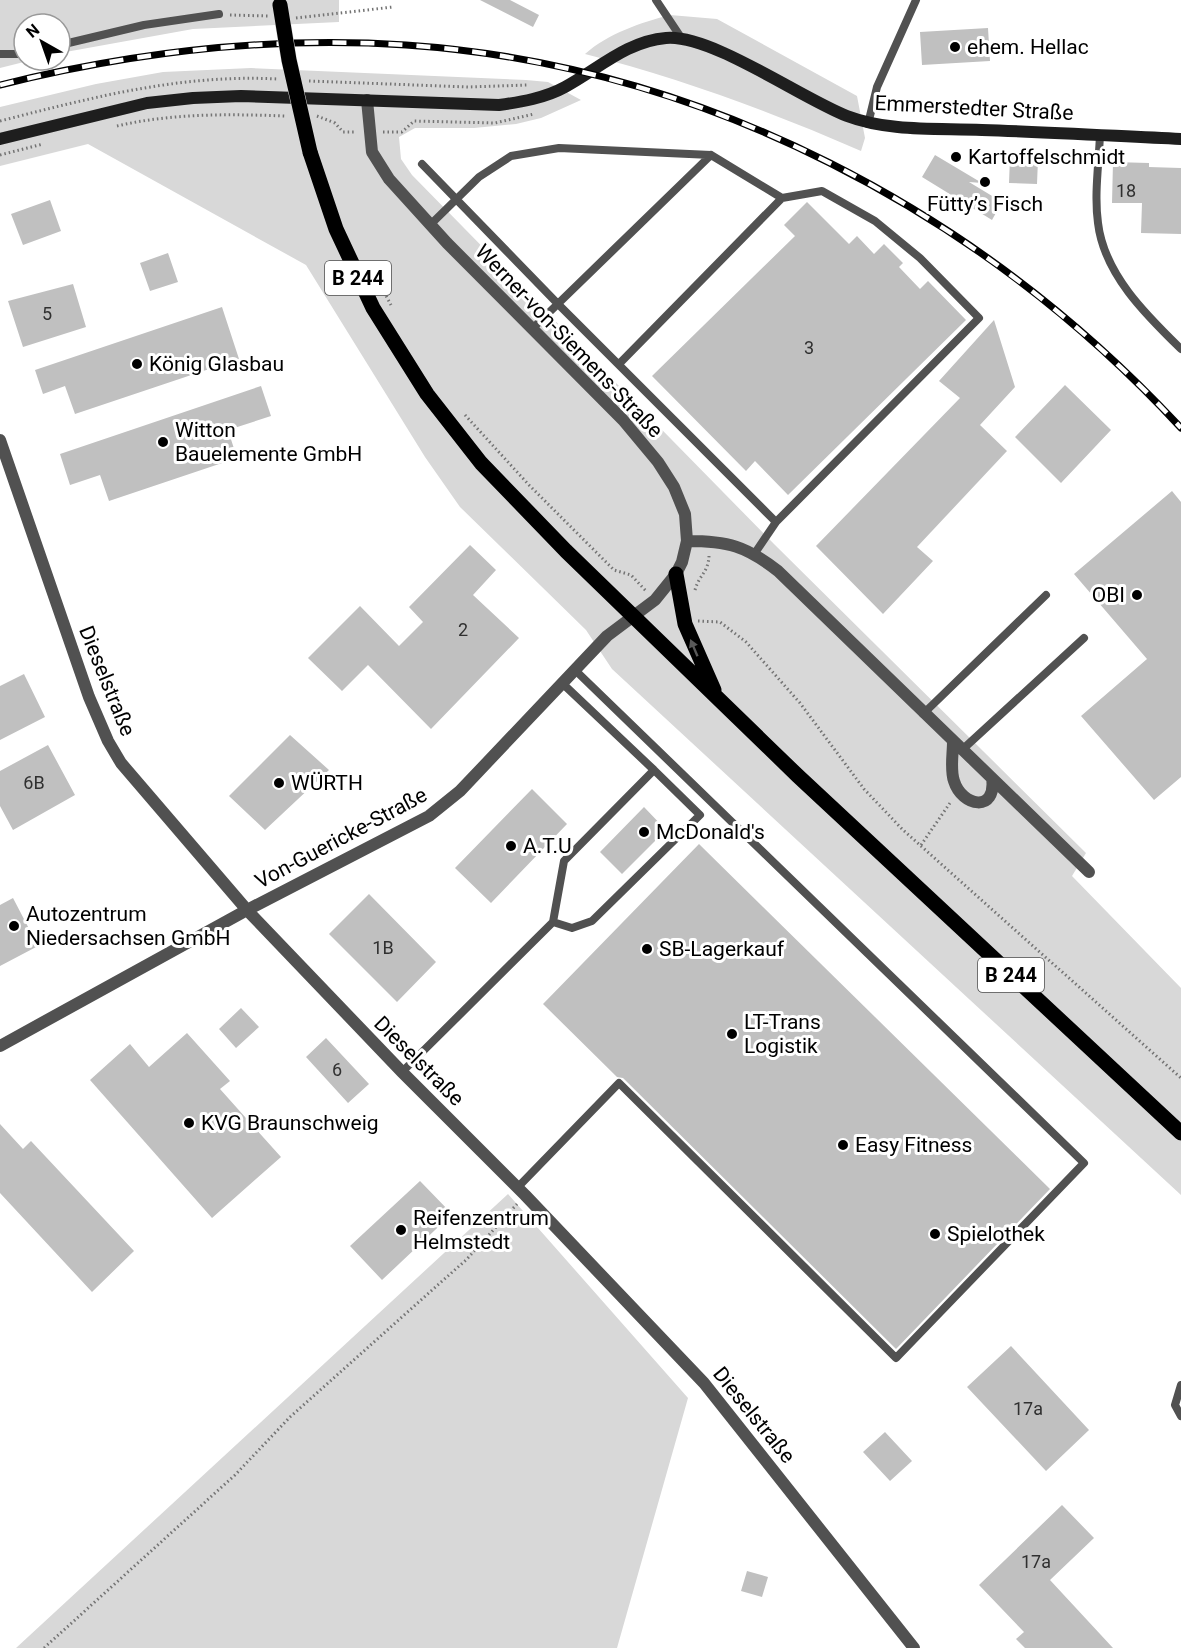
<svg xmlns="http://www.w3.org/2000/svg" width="1181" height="1648" viewBox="0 0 1181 1648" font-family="Roboto,sans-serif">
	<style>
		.green { fill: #d8d8d8 }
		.building { fill: #c0c0c0 }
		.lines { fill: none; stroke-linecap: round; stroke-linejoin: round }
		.primary-casing { stroke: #dbdbdb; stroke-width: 16 }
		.path { stroke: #737373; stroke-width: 3; stroke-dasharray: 1.5 3; stroke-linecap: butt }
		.service { stroke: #515151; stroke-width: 8 }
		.minor { stroke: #515151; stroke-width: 12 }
		.secondary { stroke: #1e1e1e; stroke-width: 12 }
		.primary { stroke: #000; stroke-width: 15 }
		.rail-casing { stroke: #000; stroke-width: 7 }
		.rail { stroke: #fff; stroke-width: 4.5; stroke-dasharray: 14; stroke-linecap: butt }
		.primary-bridge-casing { stroke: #dbdbdb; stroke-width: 16; stroke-linecap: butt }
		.primary-bridge { stroke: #000; stroke-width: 15 }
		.oneway { fill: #595959 }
		.poi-dot { fill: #000; stroke: #fff; stroke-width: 2 }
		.labels { text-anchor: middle; stroke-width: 6; stroke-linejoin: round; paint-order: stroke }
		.number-label { font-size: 18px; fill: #303030 }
		.shield { fill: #fff; stroke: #4c4c4c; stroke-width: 1.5 }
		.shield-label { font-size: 20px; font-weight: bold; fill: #000 }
		.poi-label { font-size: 21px; fill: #000; stroke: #fff; text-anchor: start }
		.street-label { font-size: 21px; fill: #000; stroke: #fff }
	</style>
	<rect width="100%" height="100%" fill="#fff"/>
	<!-- green -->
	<path class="green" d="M0 0H339V22L193 29 60 53V24H24V60H32L0 68Z
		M670 15 717 19 857 96 865 138 861 151C771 112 680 78 585 54 609 33 640 23 670 15Z
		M251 68 526 80 548 82 581 100 541 118 516 124 474 128H415L399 137 401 159 412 175 774 544 1086 853 1072 876 1181 988V1195L612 669 586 630 460 507 425 457 306 265 88 144 0 166V107L96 84 163 72Z
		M508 1194 688 1398 617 1648H16Z"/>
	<!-- building -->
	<path class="building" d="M480 0H510L539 15 533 27Z
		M988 28 990 61 922 65 920 32Z
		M935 155 982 183 969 182 1002 202 992 220 922 177Z
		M1010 157 1038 159 1037 184 1009 183Z
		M1113 162 1149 163V167L1181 168V234L1141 233 1142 203H1112Z
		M50 200 61 231 23 245 11 214Z
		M807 202 849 244 857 236 874 254 884 244 903 263 899 267 920 289 928 281 966 320 788 495 755 461 746 471 652 376 795 236 784 225Z
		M168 253 178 282 150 291 140 263Z
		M73 284 86 327 23 347 8 301Z
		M222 307 239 359 75 414 65 386 43 394 35 370Z
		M994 320 1015 387 980 425 1007 451 917 547 933 561 883 614 816 546 960 398 939 381Z
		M1065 385 1111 430 1061 483 1015 437Z
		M261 386 271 416 228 430 237 458 109 501 100 475 70 485 60 454Z
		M1172 491 1181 502V777L1154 800 1081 716 1147 659 1074 574Z
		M470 545 496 570 473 595 519 638 431 729 368 665 342 691 308 658 360 606 399 646 423 622 409 607Z
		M24 674 45 717 0 740V686Z
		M290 735 329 770 265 830 229 796Z
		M48 745 75 795 13 830 0 806V771Z
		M532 789 567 824 491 903 455 868Z
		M644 807 666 830 622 874 600 852Z
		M699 844 1050 1189 896 1349 623 1078 617 1077 543 1004Z
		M369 894 436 962 397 1002 329 934Z
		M13 898 38 946 0 966V905Z
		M241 1008 259 1027 236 1048 219 1029Z
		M187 1033 230 1081 220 1089 281 1157 212 1218 90 1080 130 1044 149 1067Z
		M326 1038 369 1084 348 1103 306 1057Z
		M0 1124 23 1149 31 1141 134 1251 92 1292 0 1193Z
		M420 1181 452 1214 382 1280 350 1246Z
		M1011 1346 1089 1430 1046 1471 967 1387Z
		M885 1432 912 1461 890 1481 863 1452Z
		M1062 1505 1094 1538 1050 1580 1113 1648H1025L1016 1639 1024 1632 979 1585Z
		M747 1571 768 1577 762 1597 741 1591Z"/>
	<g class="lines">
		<!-- primary casing -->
		<g class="primary-casing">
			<path id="primary" d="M310 152 336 229 373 308 427 394 481 463 566 551 798 776 1181 1133
				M676 574 685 624 714 690"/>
		</g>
		<!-- path -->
		<path class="path" d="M230 15 268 16
			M296 18 393 7
			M309 81 468 87 527 85
			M317 116 335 123 343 132H356
			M0 121C94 97 181 74 278 79
			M117 126C173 113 229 114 286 116
			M383 132H402L414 121 495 123 534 114
			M0 155 43 144
			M384 292 391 305
			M465 415 529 485 614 570 631 575 646 591
			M695 590C699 575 708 573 709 556
			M698 621 720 622 746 642 800 703 864 789 903 830 1181 1078
			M921 845 950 803
			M44 1648 235 1475 290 1417 467 1259 517 1204"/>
		<!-- service -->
		<path class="service" d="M656 0 682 39
			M60 45 144 25 219 14
			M0 54H24
			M868 124 877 87 916 0
			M1100 134C1099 163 1094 194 1098 223 1104 274 1146 315 1181 349
			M422 164 558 304 776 522
			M430 225 479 177 511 156 559 148 711 155 782 198 822 191 875 221 920 258 979 318 776 522 755 553
			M532 329 711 155
			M619 364 782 198
			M923 714 1046 595
			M963 749 1084 638
			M553 922 572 928 592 921 700 815 654 770
			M402 1072 553 922 564 861 654 770 562 683
			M518 1187 619 1083 896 1358 1084 1163 575 670
			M1181 1385 1175 1405 1181 1416"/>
		<!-- minor -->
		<path class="minor" d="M0 440 89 697 108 741 121 763 247 910 402 1072 525 1195 704 1383 914 1648
			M687 541C728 541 746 546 778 571L1089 872
			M953 742C953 754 950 770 954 781 962 807 997 813 992 778
			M0 1046 247 910 429 816 460 791 607 636 655 600 676 574 682 562 687 541 685 514 674 487 658 462 623 420 447 243 389 179 372 152 367 100"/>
		<!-- secondary -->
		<path class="secondary" d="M0 139 147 103 193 98 241 96 499 105C521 102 545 98 565 87 597 70 627 41 666 38 711 34 801 98 847 116 889 132 938 128 982 130 1048 132 1115 136 1181 139"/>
		<!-- primary -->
		<use href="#primary" class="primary"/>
		<!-- rail casing -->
		<g class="rail-casing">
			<path id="rail" d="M0 85C133 52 269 36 406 45 703 65 981 212 1181 428"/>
		</g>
		<!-- rail -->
		<use href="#rail" class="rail"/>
		<!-- primary-bridge casing -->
		<g class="primary-bridge-casing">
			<path id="primary-bridge" d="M280 5 289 60 310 152"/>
		</g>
		<!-- primary-bridge -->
		<use href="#primary-bridge" class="primary-bridge"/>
	</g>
	<!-- one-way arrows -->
	<defs><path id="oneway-solid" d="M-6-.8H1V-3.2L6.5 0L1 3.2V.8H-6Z" transform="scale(1.5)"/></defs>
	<use class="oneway" href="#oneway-solid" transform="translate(694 648) rotate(-113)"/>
	<!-- markers -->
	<g class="poi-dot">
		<circle cx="955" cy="47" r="6"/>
		<circle cx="956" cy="157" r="6"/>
		<circle cx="985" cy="182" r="6"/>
		<circle cx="137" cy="364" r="6"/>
		<circle cx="163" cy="442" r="6"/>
		<circle cx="1137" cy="595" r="6"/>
		<circle cx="279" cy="783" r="6"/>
		<circle cx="644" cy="832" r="6"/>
		<circle cx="511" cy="846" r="6"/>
		<circle cx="14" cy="926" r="6"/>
		<circle cx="647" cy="949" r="6"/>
		<circle cx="732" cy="1034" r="6"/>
		<circle cx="189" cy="1123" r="6"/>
		<circle cx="843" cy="1145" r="6"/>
		<circle cx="401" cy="1230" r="6"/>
		<circle cx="935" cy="1234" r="6"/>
	</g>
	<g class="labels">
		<!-- number labels -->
		<g class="number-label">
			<text x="1126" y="197">18</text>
			<text x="47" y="320">5</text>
			<text x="809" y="354">3</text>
			<text x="463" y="636">2</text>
			<text x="34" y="789">6B</text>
			<text x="383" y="954">1B</text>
			<text x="337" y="1076">6</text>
			<text x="1028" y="1415">17a</text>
			<text x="1036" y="1568">17a</text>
		</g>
		<!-- shield labels -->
		<g class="shield">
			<rect x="325" y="261" width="66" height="34" rx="4.5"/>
			<rect x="978" y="958" width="66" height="34" rx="4.5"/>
		</g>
		<g class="shield-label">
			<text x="358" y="285">B 244</text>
			<text x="1011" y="982">B 244</text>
		</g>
		<!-- poi labels -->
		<g class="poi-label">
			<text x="967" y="54">ehem. Hellac</text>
			<text x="968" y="164">Kartoffelschmidt</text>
			<text x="985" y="211" text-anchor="middle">Fütty’s Fisch</text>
			<text x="149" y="371">König Glasbau</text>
			<text x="175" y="437">Witton<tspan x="175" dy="24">Bauelemente GmbH</tspan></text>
			<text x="1125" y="602" text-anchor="end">OBI</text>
			<text x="291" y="790">WÜRTH</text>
			<text x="656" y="839">McDonald's</text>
			<text x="523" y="853">A.T.U</text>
			<text x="26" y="921">Autozentrum<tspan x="26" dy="24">Niedersachsen GmbH</tspan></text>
			<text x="659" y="956">SB-Lagerkauf</text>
			<text x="744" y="1029">LT-Trans<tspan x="744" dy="24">Logistik</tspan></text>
			<text x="201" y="1130">KVG Braunschweig</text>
			<text x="855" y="1152">Easy Fitness</text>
			<text x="413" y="1225">Reifenzentrum<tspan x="413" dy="24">Helmstedt</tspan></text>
			<text x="947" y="1241">Spielothek</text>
		</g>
		<!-- street labels -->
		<g class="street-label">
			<text transform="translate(974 108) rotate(3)" y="7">Emmerstedter Straße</text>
			<text transform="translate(569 341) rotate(46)" y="7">Werner-von-Siemens-Straße</text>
			<text transform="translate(107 681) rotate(68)" y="7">Dieselstraße</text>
			<text transform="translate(341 838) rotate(-28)" y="7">Von-Guericke-Straße</text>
			<text transform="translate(419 1061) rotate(45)" y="7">Dieselstraße</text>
			<text transform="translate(754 1415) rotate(51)" y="7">Dieselstraße</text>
		</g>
	</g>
	<!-- north arrow -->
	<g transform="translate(42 42) rotate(320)"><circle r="28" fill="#ffffff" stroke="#999999" stroke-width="1.5"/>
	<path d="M0-4.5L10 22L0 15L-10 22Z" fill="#000000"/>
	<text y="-9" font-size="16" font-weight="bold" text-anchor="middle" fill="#000000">N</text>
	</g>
</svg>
